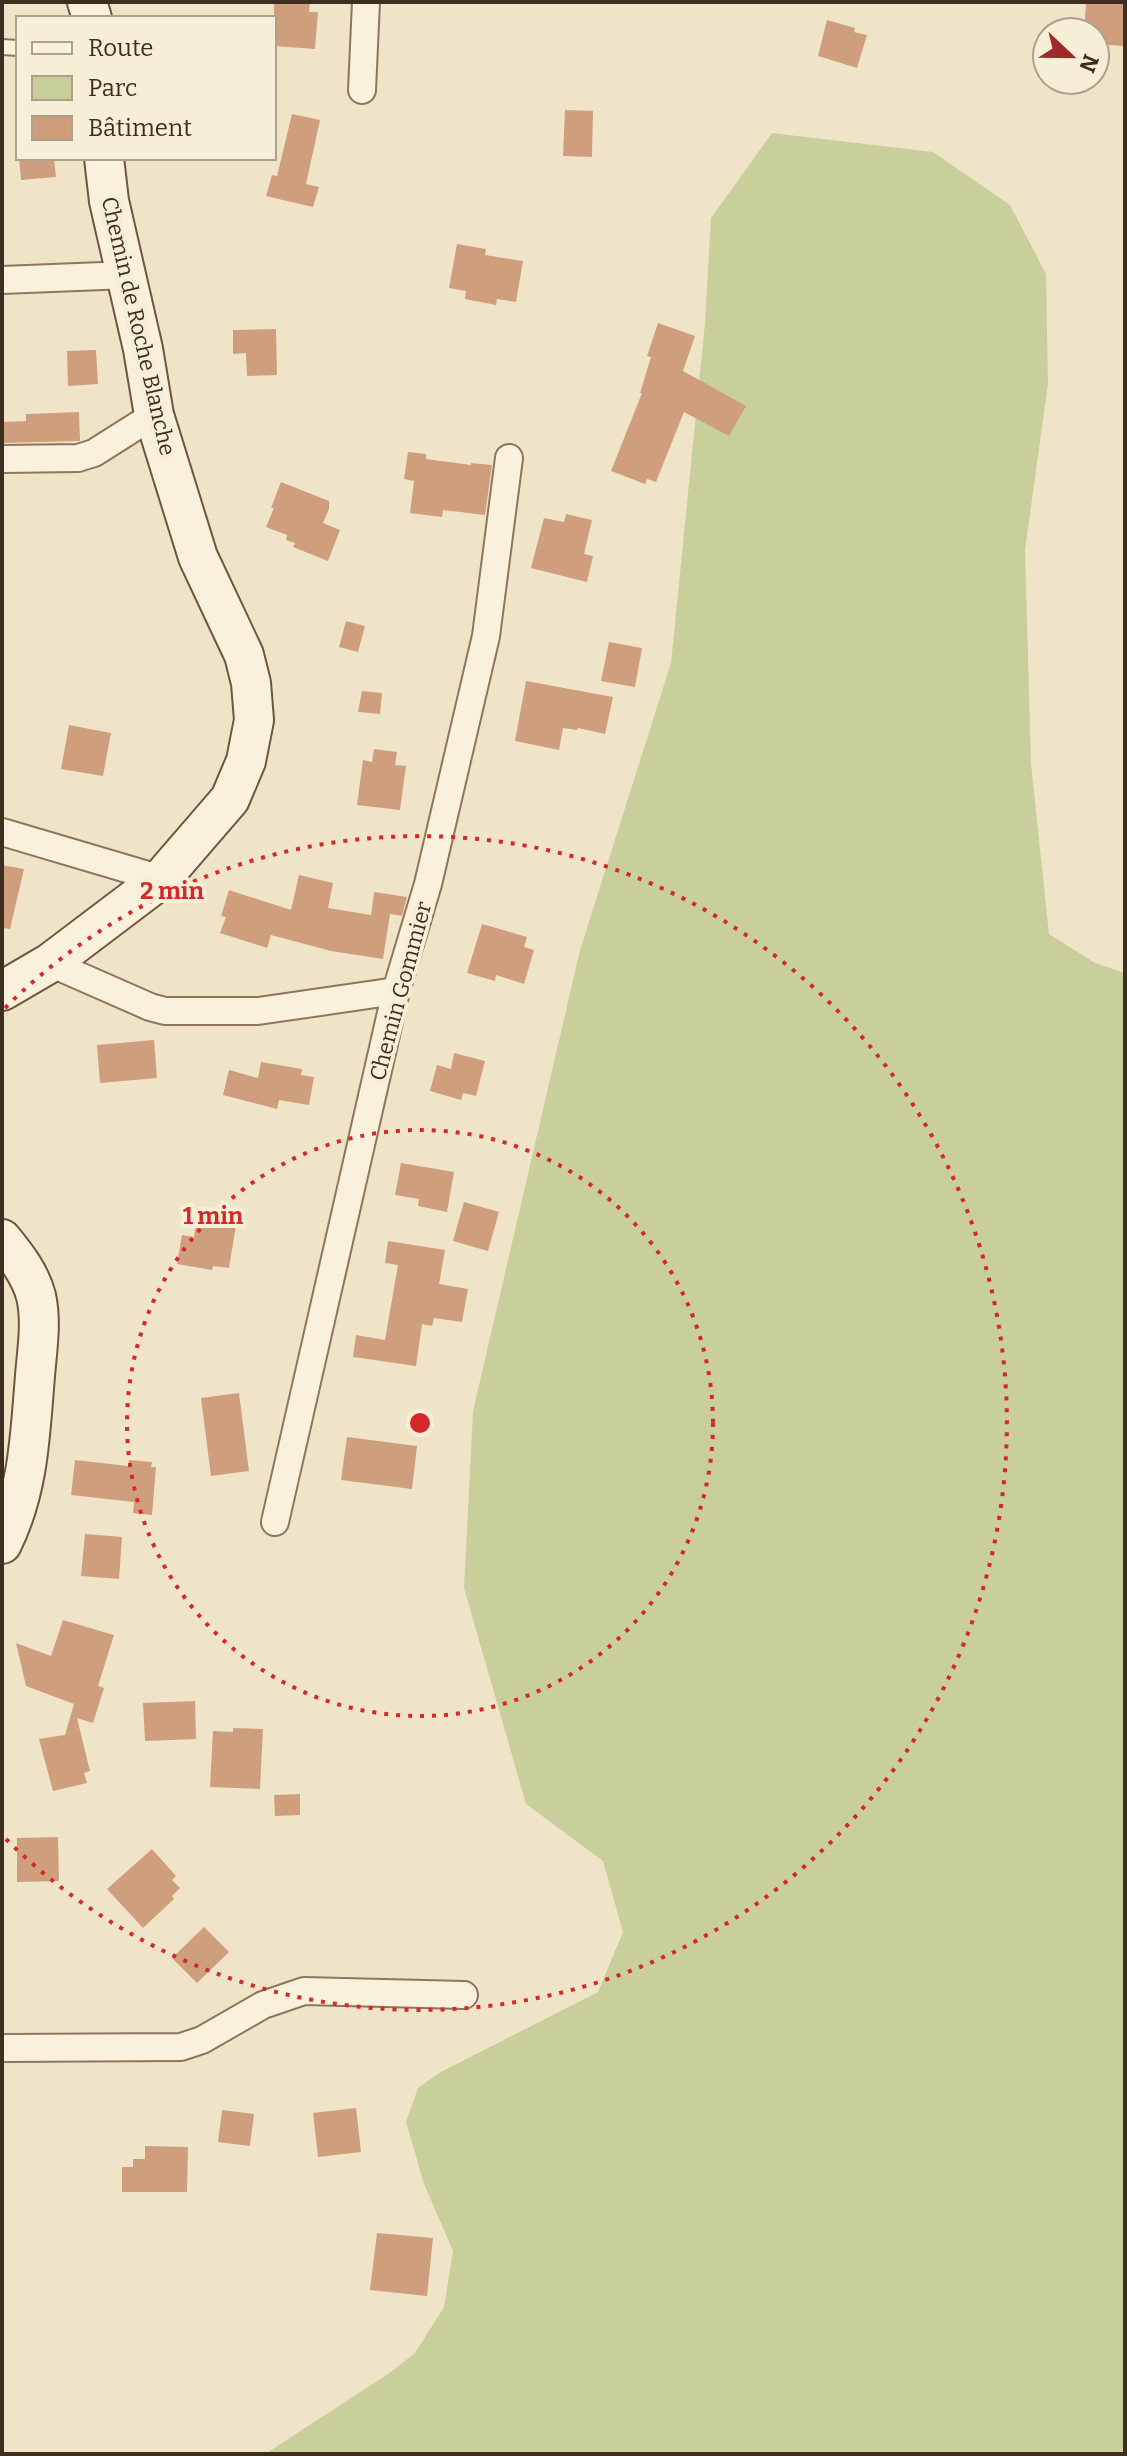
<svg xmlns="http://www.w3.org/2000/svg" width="1127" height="2456" viewBox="0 0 1127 2456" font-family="Bitter,serif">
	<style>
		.green { fill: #c9cf9b }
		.building { fill: #cf9f7d }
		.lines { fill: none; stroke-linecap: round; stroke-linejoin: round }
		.lane-casing { stroke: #8d765c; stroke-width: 18 }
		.street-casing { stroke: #8d765c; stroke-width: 30 }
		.secondary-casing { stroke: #6f573f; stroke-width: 42 }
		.lane { stroke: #faf1dc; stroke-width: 14 }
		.street { stroke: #faf1dc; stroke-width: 26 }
		.secondary { stroke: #faf1dc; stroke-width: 38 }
		.ring { fill: none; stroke: #d62828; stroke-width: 4; stroke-dasharray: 4 8 }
		.labels { text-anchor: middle; stroke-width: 8; stroke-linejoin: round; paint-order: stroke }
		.street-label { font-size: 22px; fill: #3d2e20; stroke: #f7eed8 }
		.centre { fill: #d62828; stroke: #f7eed8; stroke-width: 4 }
		.ring-label { font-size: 24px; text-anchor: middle; font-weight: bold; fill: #d62828; stroke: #f7eed8; stroke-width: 8; stroke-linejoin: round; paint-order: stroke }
	</style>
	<rect width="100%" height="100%" fill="#f0e4c8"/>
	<!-- green -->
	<path class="green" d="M772 133 933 152 1010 205 1046 274 1048 384 1025 550 1031 763 1049 934 1095 963 1125 973V2454H265L388 2374 415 2353 444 2307 453 2251 424 2184 406 2122 418 2088 439 2073 598 1992 623 1932 603 1861 526 1804 464 1588 473 1411 580 950 671 663 705 323 711 218Z"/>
	<!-- building -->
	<path class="building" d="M274 2H310L309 12H318L315 49 274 46Z
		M1086 2H1125V46L1095 44V32H1084Z
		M827 20 855 28 854 32 867 35 857 68 818 56Z
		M565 110 593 111 592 157 563 156Z
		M292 114 320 120 306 184 319 187 313 207 266 196 272 175 277 176Z
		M19 158H54L56 177 21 180Z
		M457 244 486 249 485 255 523 261 516 302 497 299 496 305 465 299 466 291 449 288Z
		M658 323 695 336 683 371 746 406 729 436 684 412 656 482 647 479 645 484 611 471 642 393H640L651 357 647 356Z
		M276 329 277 375 247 376 246 353 233 354V330Z
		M96 350 98 384 68 386 67 351Z
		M79 412 80 441 2 443V422L26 421V414Z
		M408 452 426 454V459L471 465V463L492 465 485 515 443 510 442 517 410 513 414 481 404 479Z
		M281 482 329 501V509L323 523 340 530 328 561 293 547 295 543 286 540 287 535 266 527 274 508H271Z
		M566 514 592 520 584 554 593 556 587 582 531 568 544 518 564 522Z
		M346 621 365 626 358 652 339 647Z
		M609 642 642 648 635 687 601 681Z
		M526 681 613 697 605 734 578 728 577 730 563 728 559 750 515 741Z
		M362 691 382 693 380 714 358 712Z
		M69 725 111 733 103 776 61 769Z
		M374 749 397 752 395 765 406 766 400 810 357 805 363 760 372 762Z
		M2 865 24 869 10 929 2 928Z
		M299 875 333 883 328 908 371 915 374 892 407 897 402 916 390 914 383 959 331 951 271 935 267 948 220 933 226 917 221 916 229 890 291 910Z
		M482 924 527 937 524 947 534 950 524 984 496 975 495 981 467 973Z
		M154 1040 157 1078 100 1083 97 1045Z
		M454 1053 485 1061 476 1096 463 1093 461 1100 430 1091 437 1065 451 1069Z
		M261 1062 302 1069 301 1075 314 1077 309 1105 279 1100 277 1109 223 1095 229 1070 258 1078Z
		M401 1163 454 1172 447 1212 418 1206 419 1199 395 1195Z
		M464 1202 499 1212 488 1251 453 1241Z
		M198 1212 237 1219 229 1268 213 1266 212 1270 177 1264 182 1235 194 1237Z
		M388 1241 445 1250 439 1284 468 1289 462 1322 434 1318 432 1326 422 1324 416 1366 353 1357 356 1335 385 1340 398 1265 385 1263Z
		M239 1393 249 1471 211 1476 201 1398Z
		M347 1437 417 1446 412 1489 341 1480Z
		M75 1460 128 1466 129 1460 152 1462 151 1467H156L152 1515 133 1513 134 1502 71 1495Z
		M85 1534 122 1537 119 1579 81 1576Z
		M63 1620 114 1635 98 1686 104 1688 93 1723 77 1718 90 1771 84 1773 87 1783 53 1791 39 1739 65 1735 74 1704 26 1686 16 1643 51 1656Z
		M195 1701 196 1739 145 1741 143 1703Z
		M233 1728 263 1729 260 1789 210 1787 213 1731 233 1732Z
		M300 1794V1815L275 1816 274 1795Z
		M58 1837 59 1881 17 1882V1838Z
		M152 1849 176 1876 172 1880 180 1888 172 1896 174 1899 143 1928 107 1889Z
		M204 1927 229 1952 197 1983 172 1958Z
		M356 2108 361 2152 318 2157 313 2113Z
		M222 2110 254 2114 250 2146 218 2142Z
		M145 2146 188 2147 187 2192H122V2167H133V2159H145Z
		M377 2233 433 2238 427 2296 370 2290Z"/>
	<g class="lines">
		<!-- lane casing -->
		<g class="lane-casing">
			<path id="lane" d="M2 47 18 48"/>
		</g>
		<!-- street casing -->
		<g class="street-casing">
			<path id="street" d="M362 90 366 2
				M2 280 128 275
				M2 459 78 458 94 453 154 415
				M2 832 161 879
				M50 963 150 1007 165 1011H258L396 991
				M275 1522 396 991 428 884 486 636 509 458
				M2 2048 181 2047 202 2040 263 2005 304 1991 464 1995"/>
		</g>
		<!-- secondary casing -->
		<g class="secondary-casing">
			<path id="secondary" d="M87 2 92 18
				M2 991 50 963 161 879 230 799 246 761 254 720 251 683 244 655 198 557 154 415 143 349 109 201 104 158
				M2 1239C16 1256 30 1274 36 1296 42 1322 37 1350 35 1376 30 1435 29 1489 2 1544"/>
		</g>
		<!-- lane -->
		<use href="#lane" class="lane"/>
		<!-- street -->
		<use href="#street" class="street"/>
		<!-- secondary -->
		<use href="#secondary" class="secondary"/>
	</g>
	<!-- distance rings -->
	<g class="ring">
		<circle cx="420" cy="1423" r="293"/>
		<path d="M5 1008A587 587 0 1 1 5 1838"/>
	</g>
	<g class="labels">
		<!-- street labels -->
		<g class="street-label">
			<text transform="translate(139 326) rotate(77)" y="8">Chemin de Roche Blanche</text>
			<text transform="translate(400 991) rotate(-75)" y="8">Chemin Gommier</text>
		</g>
	</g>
	<circle cx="420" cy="1423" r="12" class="centre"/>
	<g class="ring-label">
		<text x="172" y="899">2 min</text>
		<text x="213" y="1224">1 min</text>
	</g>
	<!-- border -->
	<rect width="1127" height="2456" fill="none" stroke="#3d2e20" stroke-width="8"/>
	<!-- legend -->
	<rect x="16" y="16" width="260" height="144" fill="#f7eed8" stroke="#ada18e" stroke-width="2"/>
	<rect x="32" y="42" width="40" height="12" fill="#faf1dc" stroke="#ada18e" stroke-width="2"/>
	<text x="88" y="56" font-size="24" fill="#3d2e20">Route</text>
	<rect x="32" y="76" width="40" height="24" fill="#c9cf9b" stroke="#ada18e" stroke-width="2"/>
	<text x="88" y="96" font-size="24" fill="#3d2e20">Parc</text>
	<rect x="32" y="116" width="40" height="24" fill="#cf9f7d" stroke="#ada18e" stroke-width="2"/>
	<text x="88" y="136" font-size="24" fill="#3d2e20">Bâtiment</text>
	<!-- north arrow -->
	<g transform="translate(1071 56) rotate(112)"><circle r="38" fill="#f7eed8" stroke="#ada18e" stroke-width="2"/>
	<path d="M0-6L14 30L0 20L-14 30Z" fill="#9e2a2b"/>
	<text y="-12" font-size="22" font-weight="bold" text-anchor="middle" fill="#3d2e20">N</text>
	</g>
</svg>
